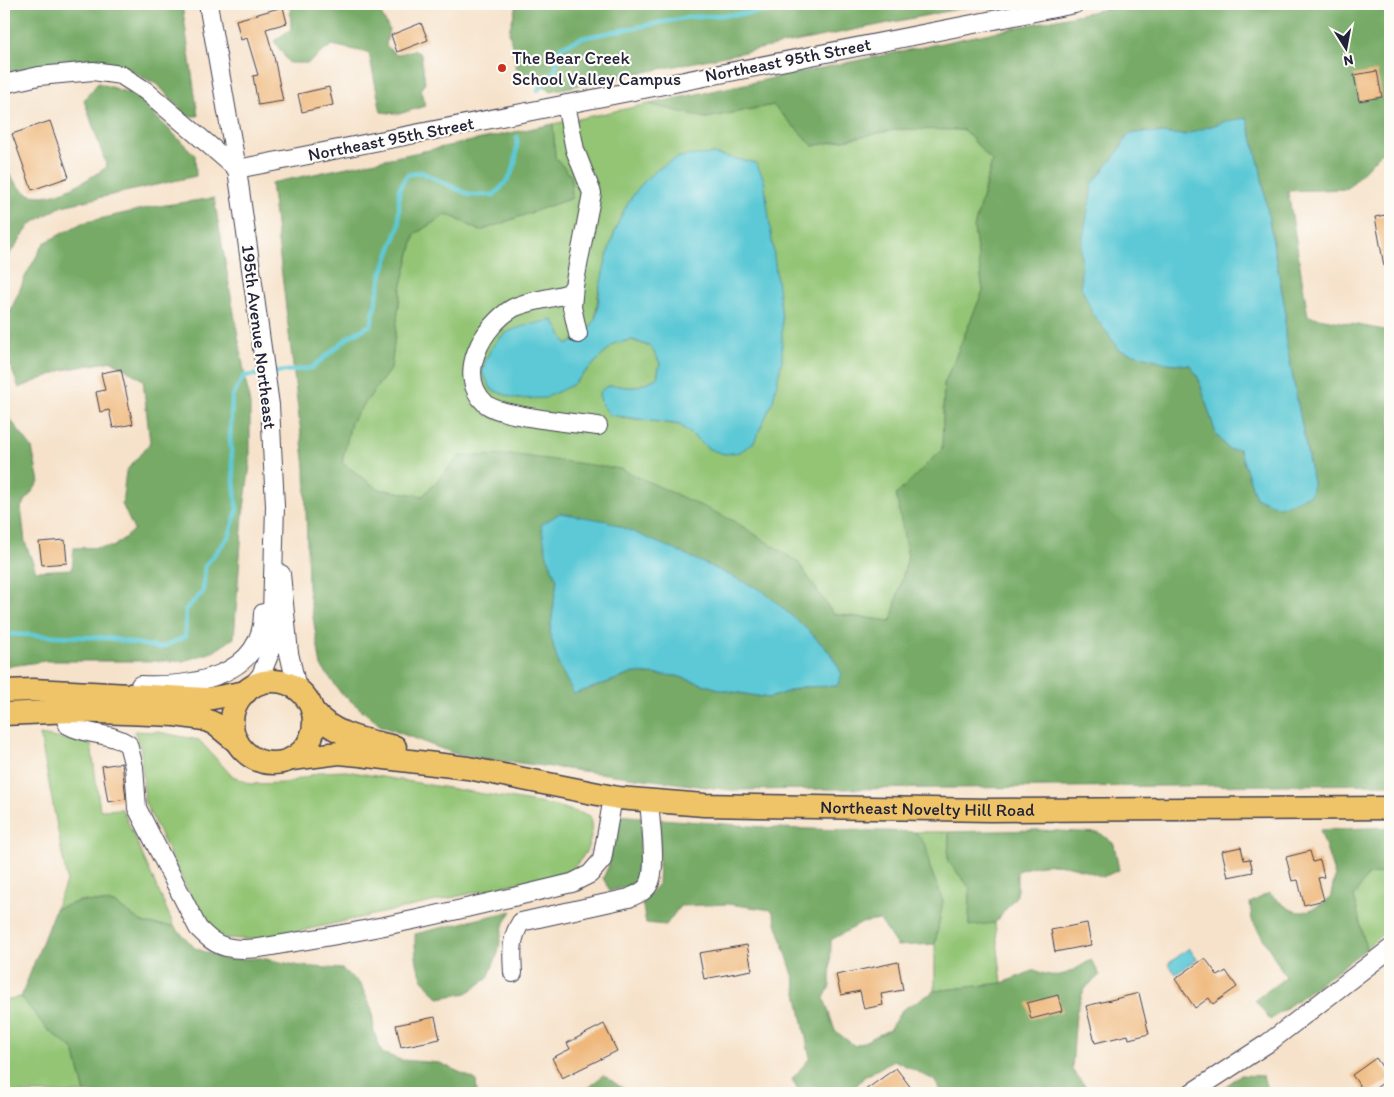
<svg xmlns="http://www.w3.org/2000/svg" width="1394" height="1097" viewBox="0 0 1394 1097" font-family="Itim,sans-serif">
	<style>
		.green { fill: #93c575; stroke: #5a7458; fill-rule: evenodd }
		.forest { fill: #76aa66; stroke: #4c6650; fill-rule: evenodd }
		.water { fill: #5dc9d6; stroke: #407688 }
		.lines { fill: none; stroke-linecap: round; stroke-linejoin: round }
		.stream { stroke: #5dc9d6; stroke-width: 4.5 }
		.building { fill: #efb77a }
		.minor-casing { stroke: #423f50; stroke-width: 20 }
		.major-casing { stroke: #423f50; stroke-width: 25 }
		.minor { stroke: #fff; stroke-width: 18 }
		.major { stroke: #efc469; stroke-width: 22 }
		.poi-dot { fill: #c8321e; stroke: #fdfcf7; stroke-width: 2 }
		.labels { text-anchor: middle; stroke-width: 4.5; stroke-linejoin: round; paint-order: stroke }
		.poi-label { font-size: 18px; fill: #22223b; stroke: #fdfcf7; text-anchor: start }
		.street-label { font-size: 18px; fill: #22223b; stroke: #fdfcf7 }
	</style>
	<rect width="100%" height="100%" fill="#fdfcf7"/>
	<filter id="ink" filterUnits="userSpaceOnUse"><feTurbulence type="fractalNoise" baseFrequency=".02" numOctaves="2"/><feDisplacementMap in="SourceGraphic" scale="10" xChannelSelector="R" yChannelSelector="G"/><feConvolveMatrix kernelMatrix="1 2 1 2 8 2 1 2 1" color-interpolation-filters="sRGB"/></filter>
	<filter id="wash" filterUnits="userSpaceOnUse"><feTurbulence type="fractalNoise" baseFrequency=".0096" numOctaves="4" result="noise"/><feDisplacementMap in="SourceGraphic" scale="20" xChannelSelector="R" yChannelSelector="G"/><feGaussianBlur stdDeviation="1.12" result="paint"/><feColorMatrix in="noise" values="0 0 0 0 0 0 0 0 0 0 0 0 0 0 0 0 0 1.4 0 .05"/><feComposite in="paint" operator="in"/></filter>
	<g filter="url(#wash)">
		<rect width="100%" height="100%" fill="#f6e2ca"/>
		<!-- green -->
		<path class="green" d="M649 104 706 118 773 105 813 146 899 129 964 130 992 161 974 228 983 291 944 384 942 449 897 495 908 557 891 621 833 614 797 562 460 456 423 496 378 489 342 463 351 422 391 368 401 288 415 234 447 214 480 231 572 198 571 176 555 157 553 124ZM713 154 756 163 709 449 680 425 621 417 602 405 599 394C608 379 621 389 635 387 642 385 650 381 657 378L660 363 651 347 632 340 615 343 572 385 517 399 492 390 482 372 553 320 567 345 584 335 595 321 599 288 677 158Z
			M134 731 158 732 199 740 231 775 250 784 286 783 321 772 346 771 556 806 590 816C595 839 587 857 568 872L259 940 225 938 205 926 145 803 141 750Z
			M40 735 91 744 100 810 122 809 174 926 145 924 114 903 80 901 55 909 67 880Z
			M915 832H949L948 861 970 888 969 925 995 923 1002 983 935 991V944L943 901 930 868 925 845Z
			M1390 872V927L1366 949 1354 897 1368 875Z
			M21 997 47 1029 74 1050 85 1093H4V1000Z"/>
		<!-- forest -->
		<path class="forest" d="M4 4H182L198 116H187L158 85 117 64 73 62 36 66 4 74Z
			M290 4H376L389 29 386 45 396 55 413 50 421 54 425 82 421 89 425 106 399 114 381 112 369 53 332 45 308 63H289L274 41 291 29Z
			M517 4H983L551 91 516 68 509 31Z
			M1129 4H1390V143L1347 189 1288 191 1308 316 1390 331V784L730 790 458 755 381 726 340 692 321 666 308 587 305 467 271 183 553 124 555 157 571 176 572 198 480 231 447 214 415 234 401 288 391 368 351 422 342 463 378 489 423 496 460 456 517 455 621 469 734 521 798 562 833 614 891 621 908 557 896 495 942 449 944 384 983 291 974 228 992 161 964 130 899 129 813 146 773 105 706 118 649 104ZM1247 119 1260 168 1274 249 1285 307V337L1313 483 1256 498 1239 449 1216 434 1198 377 1190 365 1167 363 1093 183 1118 152 1129 134 1143 132 1184 135ZM557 580 810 632 831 654 841 675 837 686 801 687 769 698 722 690 677 676 634 673 603 684 550 633Z
			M98 83 133 94 195 155 196 176 62 206 31 224 4 262V166C10 175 19 190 29 194 53 203 88 179 107 167L84 100Z
			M214 198 250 405V465L243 515 234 638 213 652 183 661H45L4 667V411L32 448 39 482 21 507 25 542 36 571 72 569 74 548 113 547 134 530 122 504 126 471 150 443 143 380 112 361 63 370 19 388 8 360 7 319 26 275 44 243 82 223 152 207Z
			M614 815 642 817 638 878 630 886 610 891 603 878 609 865Z
			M661 819 775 828 915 832 926 845 930 868 943 901 935 944 897 946 880 920 862 923 831 940 830 986 824 998 835 1031 855 1046 889 1030 902 1010 935 991 1002 983 1035 970C1059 982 1070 972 1091 960L1100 975 1084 989 1076 1013 1072 1070 1091 1093 1131 1090 1130 1093H942L934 1080 894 1060 864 1077 850 1093H799L792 1079 810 1058 794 978 772 910 728 904 680 906 666 925 646 923 642 902 658 884Z
			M1390 827V872L1368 875 1354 897 1366 949 1270 1020 1255 1000 1286 977 1252 920 1250 903 1269 893C1296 916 1300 918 1330 899L1335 876 1320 830Z
			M1038 830 1100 833 1114 844 1119 870 1103 877C1068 864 1054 859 1017 871V895L995 923 969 926 970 888 948 861 949 832Z
			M80 901 114 903 145 924 174 926 195 948 226 960 261 958 300 966 342 969 361 985 372 1010 374 1032 382 1053 401 1060 440 1063 476 1080 477 1093H85L74 1050 47 1029 21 997 55 909Z
			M512 911 503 926 498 953 488 978 467 993 439 998C417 978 415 963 415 934Z
			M603 1075 630 1093H583Z
			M1241 1075 1263 1076 1268 1093H1216Z"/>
		<!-- water -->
		<path class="water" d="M1247 118 1260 168 1274 249 1285 308V337L1313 483 1311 494 1280 507 1256 498 1239 449 1229 450 1216 434 1198 377 1190 365 1167 363 1120 350 1093 314 1081 286V248L1093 183 1118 152 1129 134 1143 132 1184 135 1227 121Z
			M713 154 756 163 764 179 782 318V360L773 401 754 442 740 452 724 454 709 449 680 425 610 415 602 405 599 394C608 379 621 389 635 387 642 385 650 381 657 378L660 363 651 347 633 340 615 343 572 385 545 398 517 399 492 390 482 372C494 328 514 328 553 320L567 345C578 339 586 334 593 323 599 314 598 297 600 286 611 236 625 183 675 159 685 154 702 155 713 154Z
			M560 513 607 521 680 552 763 591 810 632 831 654 842 674 837 686 801 687 769 698 722 690 677 676 634 673 574 694 559 666 550 633 557 580 547 555 541 525Z
			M1189 948 1197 959 1176 974 1168 964Z"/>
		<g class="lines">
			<!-- stream -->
			<path class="stream" d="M538 90 555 70 561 47 581 38 689 17 743 14 822 4
				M269 373 312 368 350 336 371 325 382 273 399 226V189L407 175 421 172 470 195H494C516 173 516 167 517 137
				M4 634 108 638 160 648 185 637 186 609 203 592 205 566 229 536 237 511 230 439 232 397 244 376 262 374"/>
		</g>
		<g id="blocks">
			<!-- building -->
			<path class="building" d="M283 7 287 23 266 29 274 57 283 101 258 105 253 76 258 75 247 38 241 40 236 20Z
				M421 23 428 40 397 52 391 35Z
				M1377 71 1382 97 1359 101 1354 75Z
				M329 87 333 105 302 112 298 94Z
				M50 121 69 177 32 190 12 134Z
				M1390 214V266H1384L1375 217Z
				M121 369 133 424 113 428 109 410 100 412 96 392 105 390 101 373Z
				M65 540 67 563 42 565 39 542Z
				M122 763 126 799 108 802 102 766Z
				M1241 847 1244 860 1250 859 1253 872 1228 877 1222 851Z
				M1310 851 1313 862 1320 860 1324 877 1318 878 1324 900 1304 905 1298 880 1292 881 1286 857Z
				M1087 923 1091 945 1055 952 1051 930Z
				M747 945 752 970 704 979 699 953Z
				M1205 958 1218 976 1226 971 1237 987 1213 1004 1209 998 1195 1008 1175 979Z
				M898 962 903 990 881 994 883 1005 864 1009 860 991 841 995 836 975Z
				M1139 993 1149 1034 1129 1039 1128 1035 1095 1043 1086 1006Z
				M1058 995 1062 1011 1031 1019 1027 1003Z
				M435 1017 440 1039 401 1047 396 1025Z
				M604 1024 617 1051 562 1078 552 1058 570 1049 567 1043Z
				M1376 1058 1390 1078 1369 1093H1365L1352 1075Z
				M896 1068 915 1093H861Z"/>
		</g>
	</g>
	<g filter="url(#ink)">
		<use href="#blocks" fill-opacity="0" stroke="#423f50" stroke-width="1"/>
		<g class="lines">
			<!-- minor casing -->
			<g class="minor-casing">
				<path id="minor" d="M208 4 237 169 270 405 275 506 271 650 261 675 249 689
					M4 84 39 76 93 71 121 75 146 91 237 169
					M566 104 575 150 592 193 574 286 572 307 578 334
					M237 169 1075 4
					M574 286 569 293C552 299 529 300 513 308 484 325 454 375 486 404 501 417 575 423 598 426
					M281 574 289 653 297 688
					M140 685C189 687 263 678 263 613
					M66 711 68 725C87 736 110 732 128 744L134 767 137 808 198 928C206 936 214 944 226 947 249 953 278 944 301 941 393 927 483 904 572 883L590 874 602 860 613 797
					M513 973C512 954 510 939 521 922L629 898C637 894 647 891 650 882 657 865 650 820 649 800
					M1191 1093 1268 1043 1390 949"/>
			</g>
			<!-- major casing -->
			<g class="major-casing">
				<g id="major">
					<circle cx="273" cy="722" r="41"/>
					<path d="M4 691 33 690 207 699 246 692"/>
					<path d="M313 711C334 736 365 740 395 747"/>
					<path d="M4 714 73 711 175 715 204 719 215 724 237 742"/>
					<path id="s1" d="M292 759 339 753 360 755 468 768 618 798 704 805 990 810 1390 808"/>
				</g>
			</g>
			<!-- minor -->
			<use href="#minor" class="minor"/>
			<!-- major -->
			<use href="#major" class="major"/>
		</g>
	</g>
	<!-- markers -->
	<circle class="poi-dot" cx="502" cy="68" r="5"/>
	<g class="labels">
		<!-- poi labels -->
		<g class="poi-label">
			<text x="512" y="64">The Bear Creek<tspan x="512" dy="21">School Valley Campus</tspan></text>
		</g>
		<!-- street labels -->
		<g class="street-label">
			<text transform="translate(788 60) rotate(-11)" y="6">Northeast 95th Street</text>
			<text transform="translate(391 139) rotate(-11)" y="6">Northeast 95th Street</text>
			<text transform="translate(259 337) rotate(83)" y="6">195th Avenue Northeast</text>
			<text dy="6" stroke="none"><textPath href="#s1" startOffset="640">Northeast Novelty Hill Road</textPath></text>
		</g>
	</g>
	<!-- margin -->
	<rect width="1394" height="1097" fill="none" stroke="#fdfcf7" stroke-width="20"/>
	<!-- north arrow -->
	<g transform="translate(1346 48) rotate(169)" stroke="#fdfcf7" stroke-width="4" paint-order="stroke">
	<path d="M0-4L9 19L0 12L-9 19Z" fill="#22223b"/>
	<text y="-8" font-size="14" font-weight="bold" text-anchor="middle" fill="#22223b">N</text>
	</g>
</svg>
